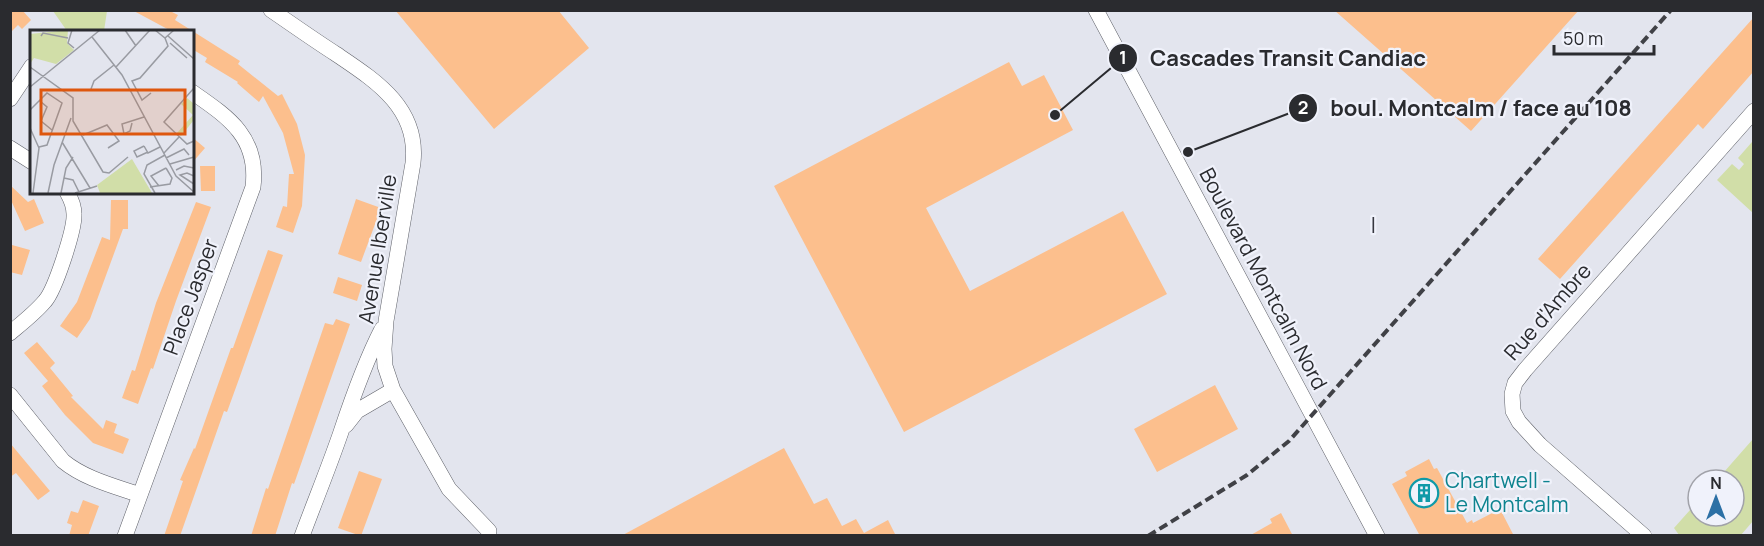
<svg xmlns="http://www.w3.org/2000/svg" width="1764" height="546" viewBox="0 0 1764 546" font-family="Manrope,sans-serif">
	<style>
		.green { fill: #d1dea8 }
		.building { fill: #fcbf8d }
		.lines { fill: none; stroke-linecap: round; stroke-linejoin: round }
		.minor-casing { stroke: #5e6068; stroke-width: 16 }
		.minor { stroke: #fff; stroke-width: 15 }
		.rail { stroke: #404146; stroke-width: 4; stroke-dasharray: 9 4.5; stroke-linecap: butt }
		.labels { text-anchor: middle; stroke-width: 4.5; stroke-linejoin: round; paint-order: stroke }
		.street-label { font-size: 21px; fill: #2a2b2f; stroke: #f0f2fb }
		.culture-label { font-size: 21px; fill: #0d838f; stroke: #f0f2fb; text-anchor: start }
		.neighbourhood-label { font-size: 22px; letter-spacing: 1.5px; fill: #373840; stroke: #f0f2fb }
		.inset-road { fill: none; stroke: #999ba2; stroke-width: 1.5 }
		.view { fill: #de570e; fill-opacity: 0.15; stroke: #de570e; stroke-width: 3 }
		.inset-edge { fill: none; stroke: #2a2b2f; stroke-width: 3 }
		.leader { fill: none; stroke: #2a2b2f; stroke-width: 2 }
		.callout-dot { fill: #2a2b2f; stroke: #f0f2fb; stroke-width: 2 }
		.mark-label { font-size: 18px; text-anchor: middle; font-weight: bold; fill: #fff }
		.callout-label { font-size: 22px; text-anchor: middle; font-weight: bold; fill: #2a2b2f; stroke: #f0f2fb; stroke-width: 4.5; stroke-linejoin: round; paint-order: stroke }
	</style>
	<rect width="100%" height="100%" fill="#e3e5ee"/>
	<!-- green -->
	<path class="green" d="M53 11H107L104 31H67Z
		M1752 142 1754 143 1753 213 1717 180 1732 164 1739 170 1744 164 1738 158Z
		M1753 439V521L1741 535H1679L1674 528 1698 501V516H1734V480H1717Z"/>
	<!-- building -->
	<path class="building" d="M10 10H22L31 20 22 29 18 25 10 33Z
		M132 10H168L178 15 175 20 240 61 238 64 278 96 282 94 297 124 305 155 302 206 293 233 276 227 283 206 287 207 289 174H294L283 133 263 96 259 102 237 83 238 82 205 62 207 58 192 49V32H173Z
		M395 10H558L589 48 494 129Z
		M1334 10H1579L1471 131Z
		M1754 17V71L1703 129 1698 124 1560 279 1538 259Z
		M1009 62 1022 86 1044 75 1073 130 926 208 970 291 1123 211 1167 294 904 432 774 186Z
		M192 137 205 148 192 163Z
		M200 166H215V191H201Z
		M10 185 28 202 34 199 44 223 25 231 10 198Z
		M356 199 381 208 361 262 338 254Z
		M111 200H128V229H123L90 319 77 338 60 326 77 302 102 237 110 240Z
		M196 202 211 207 176 301 153 369 151 368 138 404 122 398 132 370 135 371 156 303Z
		M12 245 30 250 22 275 10 272Z
		M268 250 283 255 239 379 227 412 224 411 180 536H164L183 481 180 480 194 448 195 449 231 348H233Z
		M338 277 362 285 357 301 333 293Z
		M336 319 350 324 294 484 292 483 275 536H251L266 488 268 489 325 323 333 325Z
		M37 342 55 363 50 368 73 396 71 397 103 429 106 420 117 424 114 433 129 439 123 454 93 443 65 415 42 386 48 381 24 353Z
		M1215 385 1238 429 1157 472 1134 429Z
		M10 443 50 491 38 500 16 473 10 477Z
		M784 448 814 504 827 498 842 526 856 519 864 533 888 520 896 536H621Z
		M1429 459 1434 469 1437 468 1467 523 1472 520 1473 523 1500 509 1514 536H1420L1392 484 1407 476 1405 472Z
		M359 471 382 479 361 536 338 528Z
		M83 500 99 506 88 536H69L72 525 67 523 71 511 78 513Z
		M1281 513 1293 536H1249L1272 523 1270 519Z"/>
	<g class="lines">
		<!-- minor casing -->
		<g class="minor-casing">
			<path id="minor" d="M271 10C293 25 314 40 336 54 376 81 419 108 413 163L386 321 384 349 385 366 393 390 449 489 489 531
				M1096 10 1377 536
				M10 99 32 66
				M10 148 32 162
				M10 333C22 323 35 313 45 301 55 290 75 229 74 214 74 206 71 199 67 192
				M10 395 63 461C85 479 114 486 140 495
				M346 425 357 411 393 390
				M125 536 253 187C259 137 228 117 192 92
				M302 536C315 501 329 467 341 432 353 396 365 362 382 329
				M1644 536 1540 445 1519 422 1513 411 1512 394 1515 383 1525 370 1754 111"/>
		</g>
		<!-- minor -->
		<use href="#minor" class="minor"/>
		<!-- rail -->
		<path class="rail" d="M1148 536 1247 475 1289 441 1671 10"/>
	</g>
	<!-- icons -->
	<defs>
		<g id="building-ring" transform="scale(1.5)"><circle r="9.5" fill="#f0f2fb" stroke="#0f9aa8" stroke-width="1.5"/><path d="M-4-6H4V6H1V3H-1V6H-4ZM-2.5-4.3h1.7v1.8h-1.7ZM.8-4.3h1.7v1.8H.8ZM-2.5-1h1.7V.8h-1.7ZM.8-1h1.7V.8H.8Z" fill="#0f9aa8"/></g>
	</defs>
	<g fill-rule="evenodd">
		<use href="#building-ring" x="1424" y="493"/>
	</g>
	<g class="labels">
		<!-- street labels -->
		<g class="street-label">
			<text transform="translate(378 249) rotate(-81)" y="7">Avenue Iberville</text>
			<text transform="translate(1263 279) rotate(62)" y="7">Boulevard Montcalm Nord</text>
			<text transform="translate(191 297) rotate(-70)" y="7">Place Jasper</text>
			<text transform="translate(1548 312) rotate(-49)" y="7">Rue d'Ambre</text>
		</g>
		<!-- culture labels -->
		<g class="culture-label">
			<text x="1445" y="488">Chartwell -<tspan x="1445" dy="24">Le Montcalm</tspan></text>
		</g>
		<!-- neighbourhood labels -->
		<g class="neighbourhood-label">
			<text x="1374" y="233">I</text>
		</g>
	</g>
	<!-- overview -->
	<g transform="translate(30 30)">
		<rect width="164" height="164" fill="#e3e5ee"/>
		<path d="M38 0 37 13 44 20 26 34 4 28 0 34V4ZM157 68 163 73V91L151 106 147 103 163 85 151 74ZM102 129 122 163H70L67 155Z" fill="#d1dea8"/>
		<path class="inset-road" d="M42 0 38 13 44 18M95 0 106 16M125 0 135 8 144 0M11 6 13 3 38 8M138 6 164 29M62 7 92 45 146 146 164 162M140 13 157 28M0 37 43 68V91L73 142 79 143 98 127M86 37 120 0M0 57 70 0M164 58 134 92 157 114 164 111M61 59 64 51 84 35M121 63 112 70 102 51 110 48 138 16 135 8M10 71 17 77 11 91 22 100M0 80 17 63 32 73 17 115 9 117M102 93 100 101 94 104 92 94 114 87M0 98 9 118 3 163M53 105 77 95 89 111 78 118M32 112 60 158M114 116 104 121 107 127 118 122M114 116 118 123 130 117M134 123 149 107M136 128 154 119 159 125M140 134 164 127M146 140 154 136 164 138M164 146 157 143 150 145 164 154M34 148 43 150 49 162M129 156 121 146 136 138M120 157 140 154 142 148 136 138M18 163 24 135 41 88M31 163 36 138 43 127M45 163 67 156M125 163 114 144 117 135 135 125"/>
		<path class="view" d="M11 60H155V104H11Z"/>
		<rect width="164" height="164" class="inset-edge"/>
	</g>
	<!-- callouts -->
	<path class="leader" d="M1055 115L1123 58M1188 152L1303 108"/>
	<g class="callout-dot">
		<circle cx="1055" cy="115" r="6"/>
		<circle cx="1188" cy="152" r="6"/>
		<circle cx="1123" cy="58" r="15"/>
		<circle cx="1303" cy="108" r="15"/>
	</g>
	<g class="mark-label">
		<text x="1123" y="64">1</text>
		<text x="1303" y="114">2</text>
	</g>
	<g class="callout-label">
		<text x="1288" y="66">Cascades Transit Candiac</text>
		<text x="1481" y="116">boul. Montcalm / face au 108</text>
	</g>
	<!-- border -->
	<rect width="1764" height="546" fill="none" stroke="#2a2b2f" stroke-width="24"/>
	<!-- north arrow -->
	<g transform="translate(1716 498)"><circle r="28" fill="#f0f2fb" stroke="#a1a2a9" stroke-width="1.5"/>
	<path d="M0-4.5L10 22L0 15L-10 22Z" fill="#2c70a5"/>
	<text y="-9" font-size="16" font-weight="bold" text-anchor="middle" fill="#2a2b2f">N</text>
	</g>
	<!-- scale -->
	<path d="M1554 45v9h100v-9" fill="none" stroke="#2a2b2f" stroke-width="3"/>
	<text x="1563" y="45" font-size="18" fill="#2a2b2f" stroke="#f0f2fb" stroke-width="4.5" paint-order="stroke">50 m</text>
</svg>
